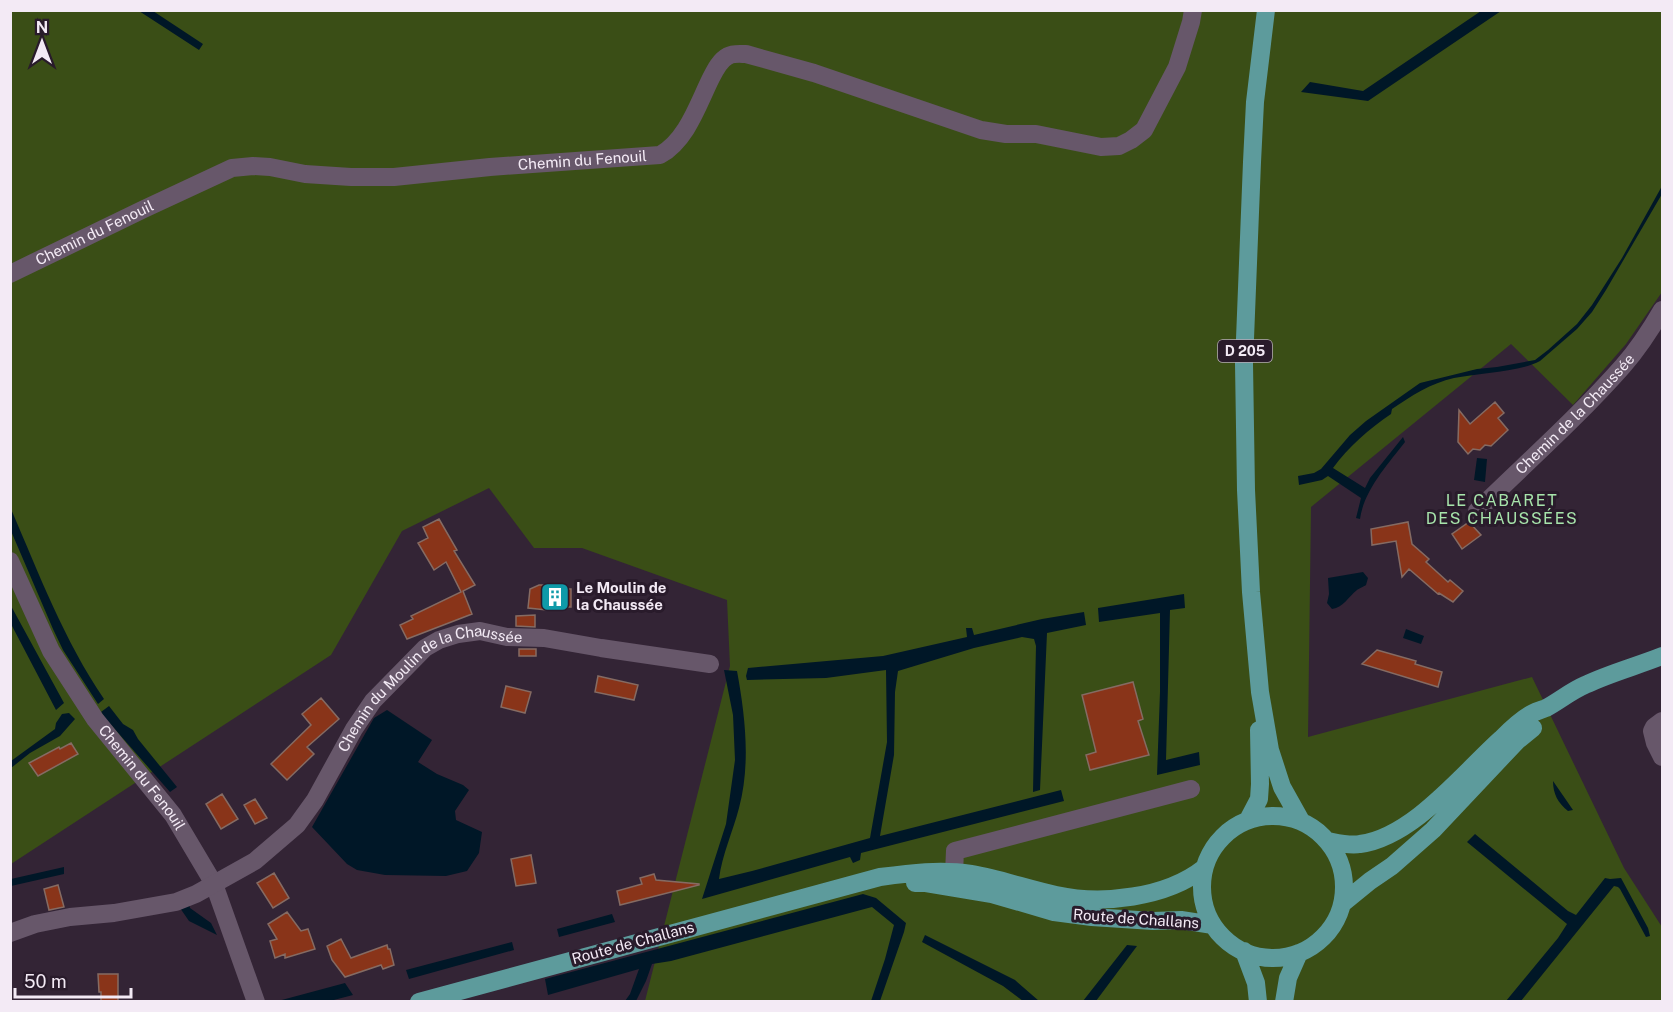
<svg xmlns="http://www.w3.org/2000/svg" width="1673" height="1012" viewBox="0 0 1673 1012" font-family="'Public Sans',sans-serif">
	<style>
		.green { fill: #3a4e16 }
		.water { fill: #001727 }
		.building { fill: #893419; stroke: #856b63; stroke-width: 1.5 }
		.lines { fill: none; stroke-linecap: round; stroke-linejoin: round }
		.minor { stroke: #67576a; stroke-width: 18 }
		.major { stroke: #5d9b9c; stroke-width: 18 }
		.labels { text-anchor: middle; stroke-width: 6; stroke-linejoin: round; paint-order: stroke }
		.shield { fill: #291b2b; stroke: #b6acb8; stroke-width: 1.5 }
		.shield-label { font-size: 14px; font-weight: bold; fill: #f3eaf5 }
		.street-label { font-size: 15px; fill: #f3eaf5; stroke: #291b2b }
		.poi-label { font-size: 15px; font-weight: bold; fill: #f3eaf5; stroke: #291b2b; text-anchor: start }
		.neighbourhood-label { font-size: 16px; letter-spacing: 1.5px; fill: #a7e4ab; stroke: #291b2b }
	</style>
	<rect width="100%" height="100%" fill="#332435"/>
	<!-- green -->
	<path class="green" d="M11 11H1662V292L1626 344 1573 405 1511 344 1311 507 1308 737 1532 677 1624 868 1662 927V1001H645L730 666 727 600 582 548H534L489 488 402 531 331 655 11 864Z"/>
	<!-- water -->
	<path class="water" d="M139 11H153L203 44 199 50Z
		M1481 11H1501L1368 101 1301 92 1310 82 1363 91Z
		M1662 186V194L1606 290 1592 312 1577 329 1540 361C1520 372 1478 373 1454 378 1431 383 1411 396 1392 409L1391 414C1370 428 1348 447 1333 468L1365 488 1370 478 1403 437 1405 442C1388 464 1364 490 1360 519L1356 518 1361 498 1328 476 1322 480 1299 485 1298 476 1314 473 1321 469 1350 435 1366 421 1420 383 1477 369 1497 367 1535 360 1548 350 1577 324 1592 305 1622 258Z
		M1477 458 1487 459 1485 482 1474 480Z
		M11 509C39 574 64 640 104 699L98 704 63 650 53 629 11 531Z
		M1363 572 1368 578 1366 585C1365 586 1358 589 1357 590 1348 597 1344 607 1332 609L1327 603 1329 594 1328 578Z
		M1184 594 1185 608 1170 610 1166 760 1199 752 1200 765 1157 775 1160 692V613L1099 622 1098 608Z
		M10 604 64 703 56 710 11 624Z
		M1084 612 1086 625 1047 633 1040 790 1033 792 1035 690 1036 646 1034 639 1022 637 974 648 898 671 895 692 894 755 880 836 1061 790 1064 801 861 853 860 860 853 863 850 857 702 899 726 824 735 760 733 715 724 670 737 671C745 715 751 763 739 808 733 831 722 855 719 879L752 871 870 838 887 742 886 670 826 678 747 680 746 676 748 668 883 656 967 637 966 628H972L974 635 1042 619Z
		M1406 629 1424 636 1421 644 1403 638Z
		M109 706 123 724 133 730 138 739 177 787 170 792 105 718 101 712Z
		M387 710 432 740 418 762 437 774 463 785 469 790 455 811 456 820 482 832 479 853 467 871 446 876 385 875 357 870 347 864 312 827 374 718Z
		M69 713 75 719 60 736 30 753 11 768V761L55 729 56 723 62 714Z
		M1553 781 1573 810 1568 811C1558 803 1553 794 1553 781Z
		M1475 834 1568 911 1576 915 1605 878 1610 879 1621 878 1648 928 1650 936 1646 937 1620 889 1618 887 1614 886 1521 1001H1506L1558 938 1567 924 1467 842Z
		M64 867V874L11 886V879Z
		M863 894 876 898 906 923 904 932 880 1001H871L885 959 894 925 872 907 671 961 652 964 646 981 636 1001H625L630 994 639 969 548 995 545 979Z
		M189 904 190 908 211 923 217 935 189 921 180 908Z
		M612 914 615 922 559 937 557 929Z
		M925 935 1015 980 1039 1001H1023L1003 986 922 942Z
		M512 942 514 950 409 979 406 970Z
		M1127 945 1137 946 1096 1001H1083Z
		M345 983 353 995 330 1001H278Z"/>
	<!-- building -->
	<path class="building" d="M1495 402 1504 413 1498 418 1508 430 1491 446 1485 445 1480 450 1473 449 1468 454 1458 442 1459 410 1470 424Z
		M439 519 457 550 454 551 475 585 463 591 472 614 407 639 400 625 413 619 411 616 461 592 446 562 434 570 418 543 428 538 423 527Z
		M1408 522 1412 544 1429 559 1426 562 1448 582 1450 580 1463 591 1453 602 1439 593 1438 594 1409 569 1402 577 1396 541 1372 545 1371 529Z
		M1469 522 1481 535 1462 549 1452 534Z
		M539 585H558V589H571V607H549L547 610 528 608 530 589Z
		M535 615V627L516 626V616Z
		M519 649H536V656H519Z
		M1377 650 1416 661 1415 664 1442 672 1438 687 1362 664Z
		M598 676 638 685 634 700 595 692Z
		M1133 682 1143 719 1138 721 1149 755 1090 770 1086 755 1096 752 1082 695Z
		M506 686 531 692 525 713 501 707Z
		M321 698 339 719 307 747 314 754 287 780 271 764 311 725 302 714Z
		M71 743 78 754 38 776 29 763 59 747 60 749Z
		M222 794 238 819 221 829 206 804Z
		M255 799 267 818 255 824 244 805Z
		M531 855 536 883 516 886 511 859Z
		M274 873 289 898 273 908 257 883Z
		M654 874 656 880 699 884V885L620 905 617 891 642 884 640 878Z
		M58 885 64 907 49 910 44 889Z
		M287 912 301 931 308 929 315 949 285 958V954L275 958 270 941 277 939 268 924Z
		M341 939 351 958 387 945 388 949H390L394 965 383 969 381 965 345 977 332 960 327 946Z
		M98 974H118V1002H101V992H99Z"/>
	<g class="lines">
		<!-- minor -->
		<g class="minor">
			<path id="s1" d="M10 274 144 209 232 168 253 166 270 167 305 174 351 177H394L490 167 660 155C687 140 698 104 711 78 715 70 720 60 728 56 733 53 740 54 746 54L814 73 981 130 1006 134H1036L1101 147 1119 146 1131 140 1144 130 1177 67 1191 22 1193 10"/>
			<path id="s2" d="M1477 511C1526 463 1578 417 1623 366 1638 349 1651 329 1662 310"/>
			<path id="s3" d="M10 561 51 651 95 719 173 815 214 884 256 1002"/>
			<path d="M1662 721 1654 727 1652 731 1655 743 1662 757"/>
			<path d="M954 873 955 851 1191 789"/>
			<path id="s4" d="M10 933 35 924 70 917 114 913 176 902 196 894 255 861 297 825 315 800 354 729 373 701 425 648 439 640 458 634 480 631 507 637 544 638 601 648 710 664"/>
		</g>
		<!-- major -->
		<path class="major" d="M1266 10 1255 102 1252 162 1244 364 1246 490 1251 592 1260 692 1270 750 1282 787 1301 821
			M1202 887a71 71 0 1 1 142 0a71 71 0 1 1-142 0Z
			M1248 820 1259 799 1260 784 1259 730
			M1328 841C1338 843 1350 846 1360 844 1413 837 1463 773 1501 739 1510 730 1521 719 1533 713 1537 711 1541 710 1546 708 1559 701 1571 691 1585 685 1610 673 1637 666 1662 656
			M915 883H926L992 894 1054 912 1092 917 1153 921 1181 920 1213 925
			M1343 903 1370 881 1392 866 1433 830 1517 741 1533 728
			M1244 951 1256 983 1258 1002
			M419 1002 880 877C910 873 941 869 971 874 1000 879 1028 889 1056 895 1102 905 1166 898 1204 868
			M1284 1002 1288 978 1299 953"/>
	</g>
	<!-- icons -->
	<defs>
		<g id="building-square" transform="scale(1.5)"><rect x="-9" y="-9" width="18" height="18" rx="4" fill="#0f9aa8" stroke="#291b2b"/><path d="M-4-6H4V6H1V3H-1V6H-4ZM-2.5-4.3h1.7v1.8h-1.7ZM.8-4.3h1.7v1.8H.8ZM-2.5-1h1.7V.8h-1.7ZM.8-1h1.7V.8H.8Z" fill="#fff"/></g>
	</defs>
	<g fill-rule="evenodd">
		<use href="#building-square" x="555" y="597"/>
	</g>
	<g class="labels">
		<!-- shield labels -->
		<rect class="shield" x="1218" y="340" width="54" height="22" rx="4.5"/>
		<g class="shield-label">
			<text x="1245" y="356">D 205</text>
		</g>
		<!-- street labels -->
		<g class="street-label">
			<text dy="5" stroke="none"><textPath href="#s1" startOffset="598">Chemin du Fenouil</textPath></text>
			<text dy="5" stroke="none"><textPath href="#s1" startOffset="94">Chemin du Fenouil</textPath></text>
			<text dy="5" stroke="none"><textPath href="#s2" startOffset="138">Chemin de la Chaussée</textPath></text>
			<text dy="5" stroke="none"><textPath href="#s4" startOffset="518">Chemin du Moulin de la Chaussée</textPath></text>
			<text dy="5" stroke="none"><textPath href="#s3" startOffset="255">Chemin du Fenouil</textPath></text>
			<text transform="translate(1136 919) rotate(4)" y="5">Route de Challans</text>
			<text transform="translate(633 943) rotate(-15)" y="5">Route de Challans</text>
		</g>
		<!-- poi labels -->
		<g class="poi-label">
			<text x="576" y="593">Le Moulin de<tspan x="576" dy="17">la Chaussée</tspan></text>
		</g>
		<!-- neighbourhood labels -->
		<g class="neighbourhood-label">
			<text x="1502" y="506">LE CABARET<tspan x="1502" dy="18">DES CHAUSSÉES</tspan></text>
		</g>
	</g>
	<!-- border -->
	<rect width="1673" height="1012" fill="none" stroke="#f3eaf5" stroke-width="24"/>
	<!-- north arrow -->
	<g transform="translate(42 42)" stroke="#291b2b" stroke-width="4.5" paint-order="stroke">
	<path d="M0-4.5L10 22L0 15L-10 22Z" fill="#f3eaf5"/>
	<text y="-9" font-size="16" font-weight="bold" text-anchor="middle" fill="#f3eaf5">N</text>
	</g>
	<!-- scale -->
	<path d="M15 988v9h116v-9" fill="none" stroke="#f3eaf5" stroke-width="3"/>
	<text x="24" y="988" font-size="18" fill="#f3eaf5" stroke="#291b2b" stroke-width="4.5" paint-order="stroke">50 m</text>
</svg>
